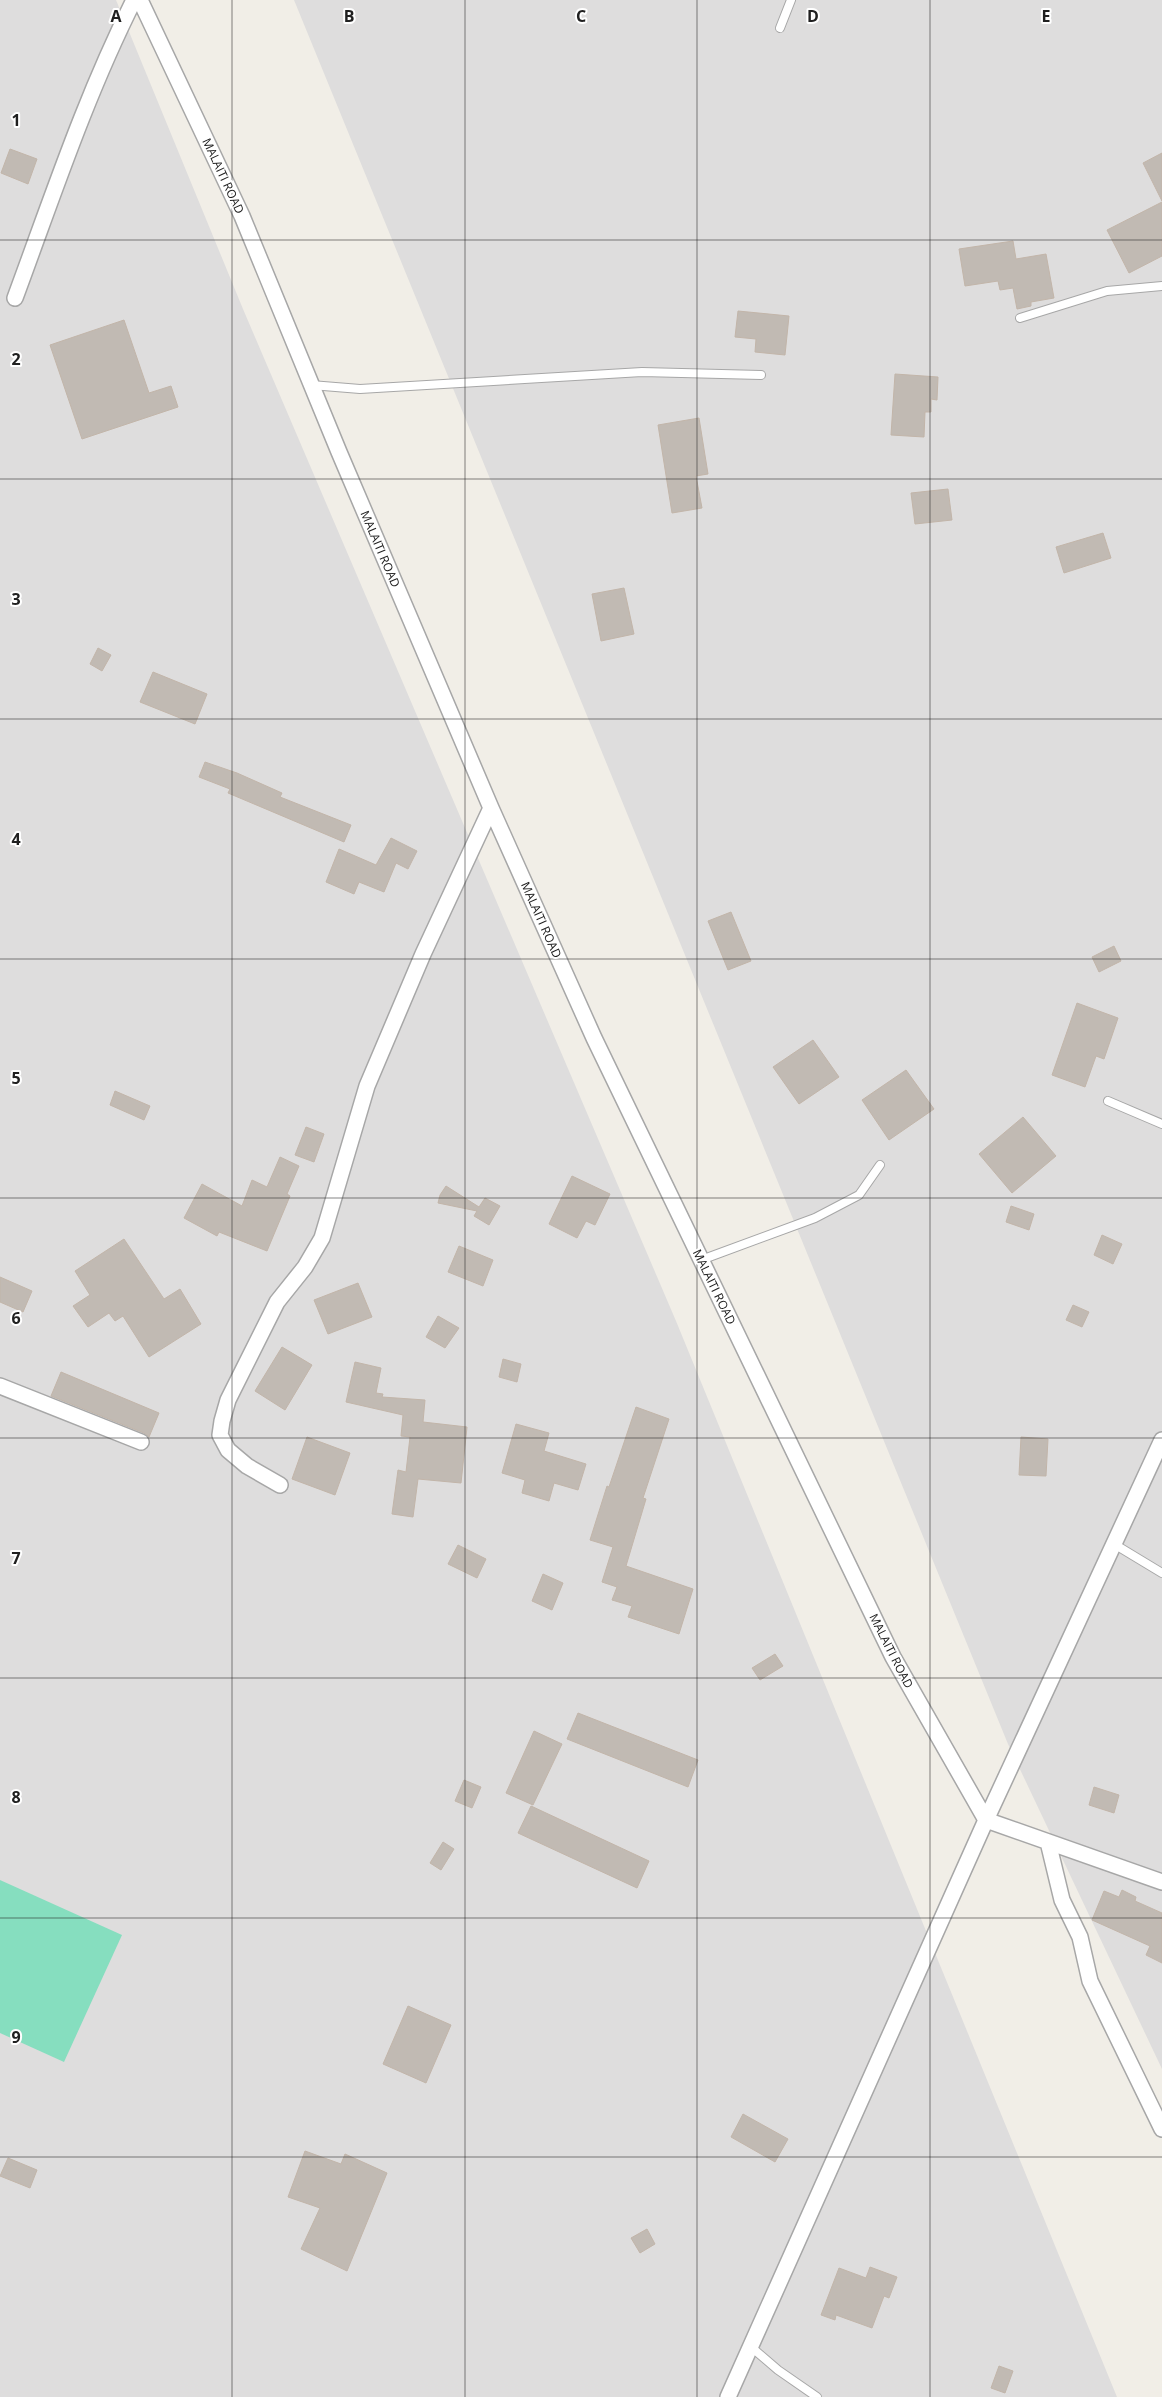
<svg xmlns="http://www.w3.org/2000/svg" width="1162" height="2397" viewBox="0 0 1162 2397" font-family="'Open Sans',sans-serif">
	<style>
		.residential { fill: #dedddd }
		.pitch { fill: #86debf }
		.building { fill: #c1bab3; stroke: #c2b5a9 }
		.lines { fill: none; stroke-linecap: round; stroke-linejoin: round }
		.lane-casing { stroke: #a7a7a7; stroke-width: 10 }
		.street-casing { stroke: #a7a7a7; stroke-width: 18 }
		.lane { stroke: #fff; stroke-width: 8 }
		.street { stroke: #fff; stroke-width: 15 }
		.grid { fill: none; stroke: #202020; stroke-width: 1; stroke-opacity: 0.55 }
		.labels { text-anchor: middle; stroke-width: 4; stroke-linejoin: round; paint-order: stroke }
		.street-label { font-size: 12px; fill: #202020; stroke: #fff }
		.grid-label { font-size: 16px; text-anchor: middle; font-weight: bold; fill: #202020; stroke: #fff; stroke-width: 4; stroke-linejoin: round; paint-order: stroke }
	</style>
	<rect width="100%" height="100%" fill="#f1eee7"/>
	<!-- residential -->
	<path class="residential" d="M0 0H116L243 309 676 1321 1117 2397H0Z
		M294 0H1162V2069L1008 1744Z"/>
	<!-- pitch -->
	<path class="pitch" d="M0 1880 122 1935 64 2062 0 2033Z"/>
	<!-- building -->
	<path class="building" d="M10 149 37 159 28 184 1 173Z
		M1162 153V201L1143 163Z
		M1162 202V256L1129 273 1107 230Z
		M1013 241 1016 259 1046 254 1054 298 1031 302V306L1017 309 1013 288 1000 290 998 281 965 286 959 249Z
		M738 311 789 316 785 355 755 352 756 339 735 337Z
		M124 320 149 393 171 386 178 407 82 439 50 345Z
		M895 374 938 377 937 400 931 399V412H925L924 437 891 435Z
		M699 418 708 474 696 476 702 508 672 513 658 425Z
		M948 489 952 520 915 524 911 493Z
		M1103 533 1111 558 1064 573 1056 547Z
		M624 588 634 634 601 641 592 594Z
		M98 648 111 655 102 671 90 664Z
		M153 672 207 694 195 724 140 702Z
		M205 762 237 773 282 793 280 797 351 825 344 842 228 793 230 789 199 777Z
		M391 838 417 851 408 869 396 863 384 892 359 882 354 894 326 882 339 849 376 865Z
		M731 912 751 961 728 970 708 921Z
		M1114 946 1121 961 1099 972 1092 957Z
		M1077 1003 1118 1018 1104 1059 1096 1056 1085 1087 1052 1075Z
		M813 1040 839 1077 799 1104 773 1067Z
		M906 1070 934 1109 889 1140 862 1100Z
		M115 1091 150 1106 144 1120 110 1105Z
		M1023 1117 1056 1156 1012 1193 979 1154Z
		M306 1127 324 1134 314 1162 295 1155Z
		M280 1157 299 1166 287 1194 290 1196 267 1251 219 1232 217 1236 184 1218 202 1184 242 1206 252 1180 267 1187Z
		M572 1176 610 1194 595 1225 586 1221 577 1238 549 1224Z
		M446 1186 479 1207 485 1198 500 1206 489 1225 474 1216 477 1211 438 1203 440 1195Z
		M1011 1206 1034 1214 1029 1230 1006 1222Z
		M1102 1235 1122 1244 1113 1264 1094 1255Z
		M124 1239 164 1299 180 1289 201 1324 149 1357 123 1316 115 1321 109 1313 88 1327 73 1306 90 1295 75 1271Z
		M459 1246 493 1260 483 1286 448 1272Z
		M0 1277 32 1291 23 1312 0 1302Z
		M358 1283 372 1317 328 1334 314 1300Z
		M1073 1305 1089 1312 1082 1327 1066 1320Z
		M438 1316 459 1328 445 1348 426 1337Z
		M282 1347 312 1365 285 1410 255 1391Z
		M503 1359 521 1364 517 1382 499 1377Z
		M355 1362 381 1368 376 1393 383 1394 382 1397 425 1400 423 1422 467 1427 461 1483 418 1479 413 1517 392 1514 398 1470 406 1472 410 1437 401 1436 403 1415 346 1402Z
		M61 1372 159 1413 149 1437 144 1433 51 1396Z
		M636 1407 669 1419 643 1498 646 1499 626 1566 693 1589 679 1634 628 1617 632 1606 612 1600 617 1587 602 1582 613 1547 590 1540 607 1486 609 1487Z
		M516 1424 549 1433 544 1451 586 1464 578 1490 554 1483 549 1501 522 1493 525 1480 502 1473Z
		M307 1437 350 1453 335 1495 292 1479Z
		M1021 1437 1048 1439 1046 1476 1019 1475Z
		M458 1545 486 1559 477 1578 448 1564Z
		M543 1574 563 1583 552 1610 532 1601Z
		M775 1654 783 1666 760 1680 752 1668Z
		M578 1713 698 1760 688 1787 567 1739Z
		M534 1731 562 1744 533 1805 506 1793Z
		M464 1780 481 1787 472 1808 455 1801Z
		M1094 1787 1119 1795 1114 1813 1089 1805Z
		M531 1806 649 1861 637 1888 518 1833Z
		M443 1842 454 1849 441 1870 430 1863Z
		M1122 1890 1136 1897 1135 1901 1162 1913V1963L1146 1955 1150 1946 1092 1920 1104 1891 1119 1897Z
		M408 2006 451 2025 426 2083 383 2064Z
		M743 2114 788 2139 775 2162 731 2137Z
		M305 2151 341 2164 345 2154 387 2173 347 2271 301 2249 320 2208 288 2197Z
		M8 2158 37 2170 30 2188 0 2176Z
		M647 2229 655 2244 640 2253 631 2238Z
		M870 2267 897 2277 889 2298 884 2296 872 2328 836 2315 835 2320 821 2315 839 2268 866 2278Z
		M999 2366 1013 2371 1005 2393 991 2388Z"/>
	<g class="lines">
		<!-- lane casing -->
		<g class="lane-casing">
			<path id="lane" d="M780 28 791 0
				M1020 318 1107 291 1162 286
				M311 385 360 389 642 372 761 375
				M1108 1101 1162 1124
				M701 1260 815 1218 859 1195 880 1165
				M1114 1544 1162 1573
				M750 2346 778 2370 817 2397"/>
		</g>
		<!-- street casing -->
		<g class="street-casing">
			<path id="street" d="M140 0 242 216 339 452 491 808 594 1038 893 1657 986 1820
				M15 298C52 198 86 95 134 0
				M0 1386 141 1442
				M280 1485 247 1466 228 1450 220 1435 222 1421 228 1400 277 1302 305 1267 322 1238 367 1086 423 954 491 808
				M986 1820 1162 1882
				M1048 1842 1062 1900 1080 1937 1090 1981 1162 2129
				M728 2397 986 1820 1162 1440"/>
		</g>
		<!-- lane -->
		<use href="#lane" class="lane"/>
		<!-- street -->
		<use href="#street" class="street"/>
	</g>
	<!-- grid -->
	<path class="grid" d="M232 0V2397M465 0V2397M697 0V2397M930 0V2397M0 240H1162M0 479H1162M0 719H1162M0 959H1162M0 1198H1162M0 1438H1162M0 1678H1162M0 1918H1162M0 2157H1162"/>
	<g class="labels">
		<!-- street labels -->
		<g class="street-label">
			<text transform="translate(223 176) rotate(65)" y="4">MALAITI ROAD</text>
			<text transform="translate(380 549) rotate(67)" y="4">MALAITI ROAD</text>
			<text transform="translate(541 920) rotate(66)" y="4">MALAITI ROAD</text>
			<text transform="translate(714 1287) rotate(64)" y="4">MALAITI ROAD</text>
			<text transform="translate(891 1651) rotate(63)" y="4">MALAITI ROAD</text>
		</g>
	</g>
	<g class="grid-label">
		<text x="116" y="22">A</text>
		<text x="349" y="22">B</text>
		<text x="581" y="22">C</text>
		<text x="813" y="22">D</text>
		<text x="1046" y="22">E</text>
		<text x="16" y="126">1</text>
		<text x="16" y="365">2</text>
		<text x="16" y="605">3</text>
		<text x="16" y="845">4</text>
		<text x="16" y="1084">5</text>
		<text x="16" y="1324">6</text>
		<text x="16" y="1564">7</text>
		<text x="16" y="1803">8</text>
		<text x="16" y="2043">9</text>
	</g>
</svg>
